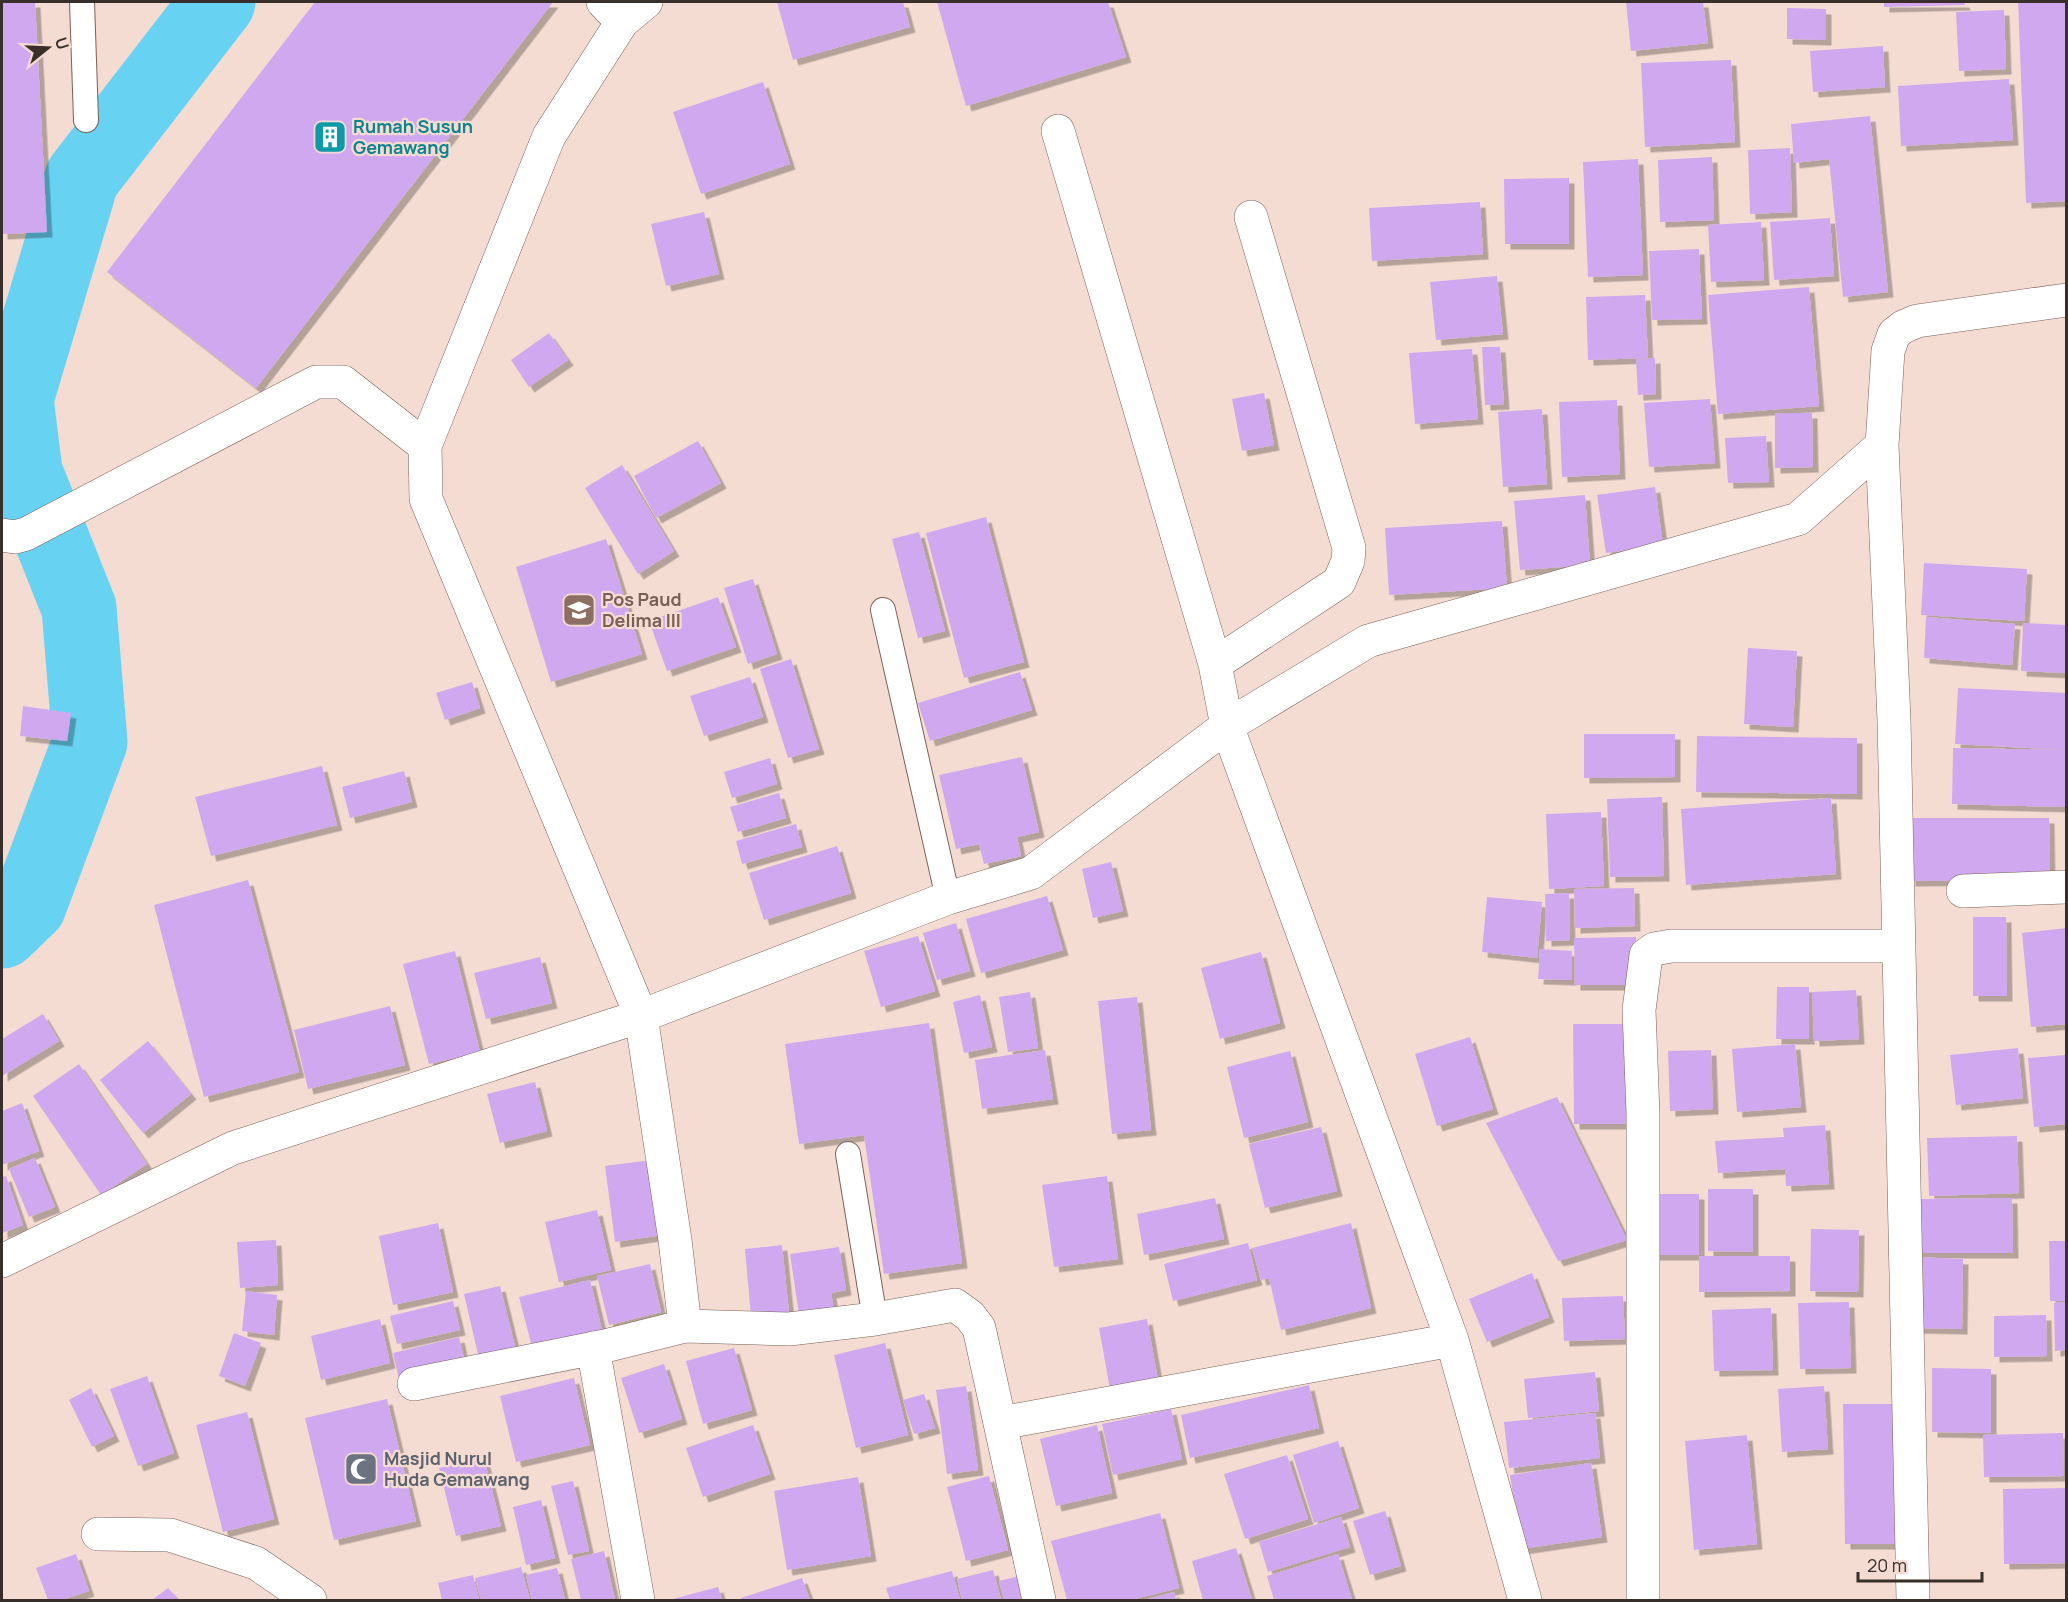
<svg xmlns="http://www.w3.org/2000/svg" width="2068" height="1602" viewBox="0 0 2068 1602" font-family="Manrope,sans-serif">
	<style>
		.lines { fill: none; stroke-linecap: round; stroke-linejoin: round }
		.river { stroke: #68d2f3; stroke-width: 75 }
		.building { fill: #d0a8f0; filter: url(#shadow) }
		.lane-casing { stroke: #776158; stroke-width: 26 }
		.street-casing { stroke: #776158; stroke-width: 34 }
		.lane { stroke: #fff; stroke-width: 24 }
		.street { stroke: #fff; stroke-width: 33 }
		.labels { text-anchor: middle; stroke-width: 4.5; stroke-linejoin: round; paint-order: stroke }
		.culture-label { font-size: 18px; font-weight: bold; fill: #0d838f; stroke: #f5dcd2; text-anchor: start }
		.education-label { font-size: 18px; font-weight: bold; fill: #785e54; stroke: #f5dcd2; text-anchor: start }
		.worship-label { font-size: 18px; font-weight: bold; fill: #5b616d; stroke: #f5dcd2; text-anchor: start }
	</style>
	<defs>
		<filter id="shadow"><feDropShadow dx="5.5" dy="5.5" stdDeviation="0" flood-color="#0004"/></filter>
	</defs>
	<rect width="100%" height="100%" fill="#f5dcd2"/>
	<g class="lines">
		<!-- river -->
		<path class="river" d="M2 931 29 905 90 742 79 608 25 472 16 399 82 178 218 2"/>
	</g>
	<!-- building -->
	<path class="building" d="M2 2H35L47 232 2 234Z
		M315 2H553L256 388 107 272Z
		M777 2H903L910 27 793 60Z
		M937 2H1108L1126 57 966 106Z
		M1626 2H1703L1708 43 1631 51Z
		M1884 2H1964L1965 5 1884 7Z
		M2018 2H2066V201L2026 203Z
		M1787 8 1826 9V40L1787 39Z
		M2004 10 2006 69 1959 71 1956 12Z
		M1883 46 1885 87 1813 92 1810 51Z
		M1731 60 1735 142 1645 147 1641 63Z
		M2009 79 2013 140 1901 146 1898 86Z
		M763 82 790 164 701 194 673 112Z
		M1870 116 1888 292 1843 297 1829 159 1794 163 1791 124Z
		M1790 148 1792 212 1750 214 1748 150Z
		M1712 157 1714 220 1660 222 1658 160Z
		M1638 159 1643 275 1588 277 1583 162Z
		M1569 178V244H1505L1504 179Z
		M1480 202 1483 254 1372 261 1369 208Z
		M704 212 719 274 666 286 651 224Z
		M1830 218 1834 276 1774 280 1770 222Z
		M1761 222 1764 280 1711 282 1708 225Z
		M1699 249 1702 319 1652 320 1649 251Z
		M1497 276 1503 334 1436 340 1430 282Z
		M1809 287 1819 406 1718 414 1708 295Z
		M1645 295 1648 358 1588 360 1586 297Z
		M549 333 568 360 529 387 511 360Z
		M1482 347H1500L1504 404 1485 405Z
		M1472 349 1478 419 1415 424 1409 353Z
		M1655 358 1656 394 1638 395 1636 359Z
		M1264 393 1274 445 1242 451 1232 399Z
		M1710 399 1715 463 1649 467 1644 403Z
		M1617 400 1620 474 1562 477 1559 402Z
		M1542 409 1547 484 1503 487 1498 412Z
		M1775 413H1812L1813 467 1775 468Z
		M1766 436 1769 482 1728 483 1725 438Z
		M698 441 721 483 656 518 634 476Z
		M622 465 674 551 638 574 585 488Z
		M1655 487 1663 545 1606 553 1597 495Z
		M1585 495 1590 565 1520 570 1514 501Z
		M986 517 1024 662 964 678 926 533Z
		M1502 521 1507 588 1389 595 1385 528Z
		M919 532 945 631 918 638 892 539Z
		M606 539 642 654 551 682 516 567Z
		M1924 563 2027 569 2024 621 1921 615Z
		M753 579 777 654 748 664 724 588Z
		M718 597 736 647 667 671 649 621Z
		M1926 617 2015 624 2012 665 1924 658Z
		M2023 623 2066 625V673L2021 671Z
		M1748 648 1797 651 1793 727 1744 724Z
		M791 659 819 749 788 758 760 669Z
		M1020 672 1032 710 930 741 918 703Z
		M750 677 763 717 704 736 690 696Z
		M472 682 480 708 445 720 436 693Z
		M1958 688 2066 693V750L1955 744Z
		M23 706 71 713 67 741 20 736Z
		M1584 734H1675V777L1584 778Z
		M1697 736 1857 738V794L1696 792Z
		M1953 748 2066 750 2065 807 1952 804Z
		M1022 757 1039 832 1017 837 1021 856 984 864 979 844 956 849 939 775Z
		M770 758 777 784 732 798 724 772Z
		M322 766 337 825 211 856 195 797Z
		M404 771 412 802 350 818 342 787Z
		M779 793 786 818 738 832 730 807Z
		M1662 797 1664 876 1610 877 1607 799Z
		M1831 798 1836 874 1686 885 1681 809Z
		M1601 812 1604 886 1549 889 1546 814Z
		M1910 818H2049L2050 880 1910 881Z
		M796 824 802 847 742 864 736 841Z
		M837 846 851 893 764 920 749 873Z
		M1111 862 1123 911 1093 918 1082 869Z
		M248 880 299 1072 204 1097 154 905Z
		M1634 888 1635 926 1575 928 1574 889Z
		M1569 893 1570 940 1546 941 1545 894Z
		M1047 896 1063 950 981 973 966 919Z
		M1487 897 1542 902 1537 958 1482 952Z
		M1973 917H2006L2007 996H1973Z
		M956 923 970 971 937 980 923 933Z
		M2066 928V1024L2031 1027 2022 933Z
		M918 936 935 991 881 1007 864 951Z
		M1636 937V985H1575L1574 938Z
		M1540 949 1572 951 1571 980 1538 979Z
		M455 951 480 1052 429 1064 403 964Z
		M1261 952 1280 1023 1220 1039 1201 968Z
		M540 957 552 1003 486 1019 474 973Z
		M1777 987H1809V1039H1776Z
		M1856 990 1859 1039 1814 1041 1812 992Z
		M1030 992 1038 1048 1008 1052 999 997Z
		M980 995 992 1047 964 1053 953 1002Z
		M1137 997 1151 1130 1112 1134 1098 1001Z
		M390 1006 405 1065 308 1089 294 1030Z
		M43 1014 59 1041 2 1076V1039Z
		M929 1023 962 1263 884 1274 864 1135 799 1144 785 1044Z
		M1573 1024H1633L1635 1124H1574Z
		M1470 1037 1493 1109 1437 1126 1415 1054Z
		M148 1041 191 1094 143 1133 100 1080Z
		M1795 1044 1801 1107 1737 1112 1732 1049Z
		M2018 1048 2023 1098 1956 1105 1950 1055Z
		M1045 1050 1053 1099 982 1109 975 1060Z
		M1711 1050 1713 1109 1670 1111 1668 1051Z
		M1290 1051 1308 1122 1244 1138 1227 1067Z
		M2066 1055V1124L2034 1127 2028 1058Z
		M79 1064 147 1164 101 1195 33 1096Z
		M535 1082 547 1131 500 1143 487 1094Z
		M1557 1097 1627 1240 1558 1261 1486 1123Z
		M22 1103 39 1151 2 1165V1111Z
		M1825 1125 1829 1184 1786 1186 1785 1169 1718 1173 1715 1141 1784 1137 1783 1128Z
		M1321 1127 1337 1191 1265 1208 1249 1144Z
		M2017 1136 2019 1193 1929 1196 1927 1138Z
		M35 1158 55 1207 29 1217 9 1169Z
		M651 1160 662 1235 615 1242 605 1166Z
		M6 1176 23 1225 2 1233V1177Z
		M1107 1176 1118 1259 1054 1267 1042 1185Z
		M1708 1189H1753V1252L1708 1251Z
		M1652 1194H1699V1255H1653Z
		M1215 1198 1224 1239 1144 1255 1137 1214Z
		M2012 1198 2013 1253H1917L1916 1199Z
		M597 1210 611 1270 559 1282 545 1222Z
		M438 1223 453 1292 393 1305 379 1236Z
		M1351 1223 1371 1308 1281 1330 1269 1278 1261 1280 1252 1248Z
		M1811 1229 1859 1230 1858 1292 1810 1291Z
		M276 1240 278 1285 240 1288 237 1242Z
		M2049 1241H2066V1301H2050Z
		M1248 1243 1257 1280 1173 1301 1164 1264Z
		M782 1245 790 1323 752 1327 745 1249Z
		M839 1247 846 1290 831 1293 835 1316 800 1321 790 1254Z
		M1699 1256H1790V1291L1699 1292Z
		M1910 1257 1963 1259 1962 1329 1909 1328Z
		M650 1264 661 1312 609 1325 597 1276Z
		M1532 1273 1549 1317 1487 1342 1469 1299Z
		M590 1280 602 1330 532 1347 519 1297Z
		M500 1286 518 1359 481 1367 464 1294Z
		M246 1291 277 1295 274 1335 242 1331Z
		M1623 1296 1625 1339 1564 1341 1562 1298Z
		M453 1301 460 1330 397 1344 390 1316Z
		M1849 1302 1851 1368 1800 1369 1798 1303Z
		M2066 1302V1350L2055 1351 2054 1303Z
		M1771 1308 1773 1370 1714 1371 1712 1310Z
		M2046 1315 2047 1356 1994 1357V1316Z
		M380 1319 390 1363 321 1380 311 1336Z
		M1147 1319 1158 1380 1110 1389 1099 1328Z
		M234 1333 261 1343 245 1386 219 1376Z
		M459 1337 466 1367 400 1383 393 1353Z
		M885 1343 908 1435 856 1448 834 1355Z
		M734 1348 752 1410 703 1424 686 1361Z
		M664 1364 682 1419 639 1433 621 1378Z
		M1932 1368 1991 1369V1433L1932 1432Z
		M1595 1372 1599 1411 1528 1418 1524 1379Z
		M147 1376 174 1453 138 1466 110 1389Z
		M574 1378 590 1445 516 1462 500 1396Z
		M1309 1385 1319 1428 1190 1458 1181 1415Z
		M966 1386 978 1470 947 1474 936 1390Z
		M1824 1386 1828 1449 1782 1452 1778 1389Z
		M91 1388 114 1436 92 1447 69 1400Z
		M924 1394 935 1428 914 1434 903 1400Z
		M387 1399 416 1521 334 1540 305 1418Z
		M1843 1404H1898L1901 1544H1845Z
		M1171 1409 1182 1459 1113 1475 1102 1424Z
		M247 1412 274 1519 223 1532 196 1425Z
		M1595 1413 1600 1458 1509 1468 1504 1422Z
		M753 1425 770 1474 703 1497 686 1448Z
		M1097 1425 1112 1493 1056 1506 1040 1439Z
		M2063 1433 2064 1476 1984 1477 1983 1435Z
		M1747 1435 1757 1544 1694 1550 1685 1441Z
		M1338 1441 1359 1508 1314 1523 1293 1455Z
		M1287 1455 1308 1519 1245 1539 1224 1474Z
		M484 1458 501 1526 456 1536 439 1468Z
		M1591 1463 1602 1537 1521 1549 1510 1475Z
		M989 1476 1008 1550 966 1561 947 1487Z
		M858 1477 871 1556 787 1570 774 1491Z
		M573 1481 589 1551 568 1555 551 1486Z
		M2066 1488V1563L2004 1564 2003 1489Z
		M541 1500 555 1558 526 1565 513 1507Z
		M1385 1511 1401 1566 1370 1575 1353 1521Z
		M1160 1513 1179 1588 1130 1600H1067L1051 1541Z
		M1341 1517 1350 1547 1268 1572 1259 1542Z
		M1236 1548 1252 1600H1203L1192 1561Z
		M604 1551 615 1600H581L571 1559Z
		M76 1554 89 1591 61 1600H48L36 1568Z
		M1338 1554 1352 1600H1274L1267 1576Z
		M521 1567 530 1600H481L475 1578Z
		M557 1568 565 1600H532L526 1575Z
		M993 1570 1001 1600H962L957 1579Z
		M952 1571 960 1600H890L886 1588Z
		M473 1575 479 1600H442L438 1583Z
		M1024 1575 1031 1600H1004L999 1581Z
		M802 1578 810 1600H742L741 1598Z
		M718 1587 722 1600H669Z
		M168 1588 179 1600H152Z
		M1174 1592 1176 1600H1144Z"/>
	<g class="lines">
		<!-- lane casing -->
		<g class="lane-casing">
			<path id="lane" d="M82 2 86 120
				M883 610 948 898
				M848 1154 875 1319"/>
		</g>
		<!-- street casing -->
		<g class="street-casing">
			<path id="street" d="M603 2 622 22
				M646 2 622 22 549 136 425 446 426 499 641 1016 675 1240 685 1326
				M1058 131 1215 664 1227 726 1452 1340 1525 1600
				M1882 445 1894 720 1913 1600
				M2 535 15 537 26 534 316 382H343L425 446
				M1215 664 1339 582 1348 561 1349 548 1251 217
				M1963 891 2066 887
				M2 1261 233 1148 641 1016 948 898 1031 873 1227 726 1368 641 1798 519 1882 445 1888 351 1894 334 1903 327 1917 321 2066 300
				M593 1348 638 1600
				M414 1384 605 1346 685 1326 789 1329 875 1319 955 1305 970 1316 979 1328 1039 1600
				M1001 1423 1452 1340
				M98 1534 170 1535 256 1563 310 1600
				M1643 1600V1114L1639 1010 1646 955 1654 949 1671 946H1899"/>
		</g>
		<!-- lane -->
		<use href="#lane" class="lane"/>
		<!-- street -->
		<use href="#street" class="street"/>
	</g>
	<!-- icons -->
	<defs>
		<g id="building-square" transform="scale(1.725)"><rect x="-9" y="-9" width="18" height="18" rx="4" fill="#0f9aa8" stroke="#f5dcd2"/><path d="M-4-6H4V6H1V3H-1V6H-4ZM-2.5-4.3h1.7v1.8h-1.7ZM.8-4.3h1.7v1.8H.8ZM-2.5-1h1.7V.8h-1.7ZM.8-1h1.7V.8H.8Z" fill="#fff"/></g>
		<g id="school-square" transform="scale(1.725)"><rect x="-9" y="-9" width="18" height="18" rx="4" fill="#8d6e63" stroke="#f5dcd2"/><path d="M0-5L7-2L0 1L-7-2ZM-4 1L0 2.5L4 1V4Q0 6-4 4Z" fill="#fff"/></g>
		<g id="mosque-square" transform="scale(1.725)"><rect x="-9" y="-9" width="18" height="18" rx="4" fill="#6b7280" stroke="#f5dcd2"/><path d="M3.5-4.9A6 6 0 1 0 3.5 4.9A5 5 0 1 1 3.5-4.9Z" fill="#fff"/></g>
	</defs>
	<g fill-rule="evenodd">
		<use href="#building-square" x="330" y="137"/>
		<use href="#school-square" x="579" y="610"/>
		<use href="#mosque-square" x="361" y="1469"/>
	</g>
	<g class="labels">
		<!-- culture labels -->
		<g class="culture-label">
			<text x="353" y="133">Rumah Susun<tspan x="353" dy="21">Gemawang</tspan></text>
		</g>
		<!-- education labels -->
		<g class="education-label">
			<text x="602" y="606">Pos Paud<tspan x="602" dy="21">Delima III</tspan></text>
		</g>
		<!-- worship labels -->
		<g class="worship-label">
			<text x="384" y="1465">Masjid Nurul<tspan x="384" dy="21">Huda Gemawang</tspan></text>
		</g>
	</g>
	<!-- border -->
	<rect width="2068" height="1602" fill="none" stroke="#382f2b" stroke-width="6"/>
	<!-- north arrow -->
	<g transform="translate(48 48) rotate(72)" stroke="#f5dcd2" stroke-width="4.5" paint-order="stroke">
	<path d="M0-4.5L10 22L0 15L-10 22Z" fill="#382f2b"/>
	<text y="-9" font-size="16" font-weight="bold" text-anchor="middle" fill="#382f2b">U</text>
	</g>
	<!-- scale -->
	<path d="M1858 1572v9h124v-9" fill="none" stroke="#382f2b" stroke-width="3"/>
	<text x="1867" y="1572" font-size="18" fill="#382f2b" stroke="#f5dcd2" stroke-width="4.5" paint-order="stroke">20 m</text>
</svg>
